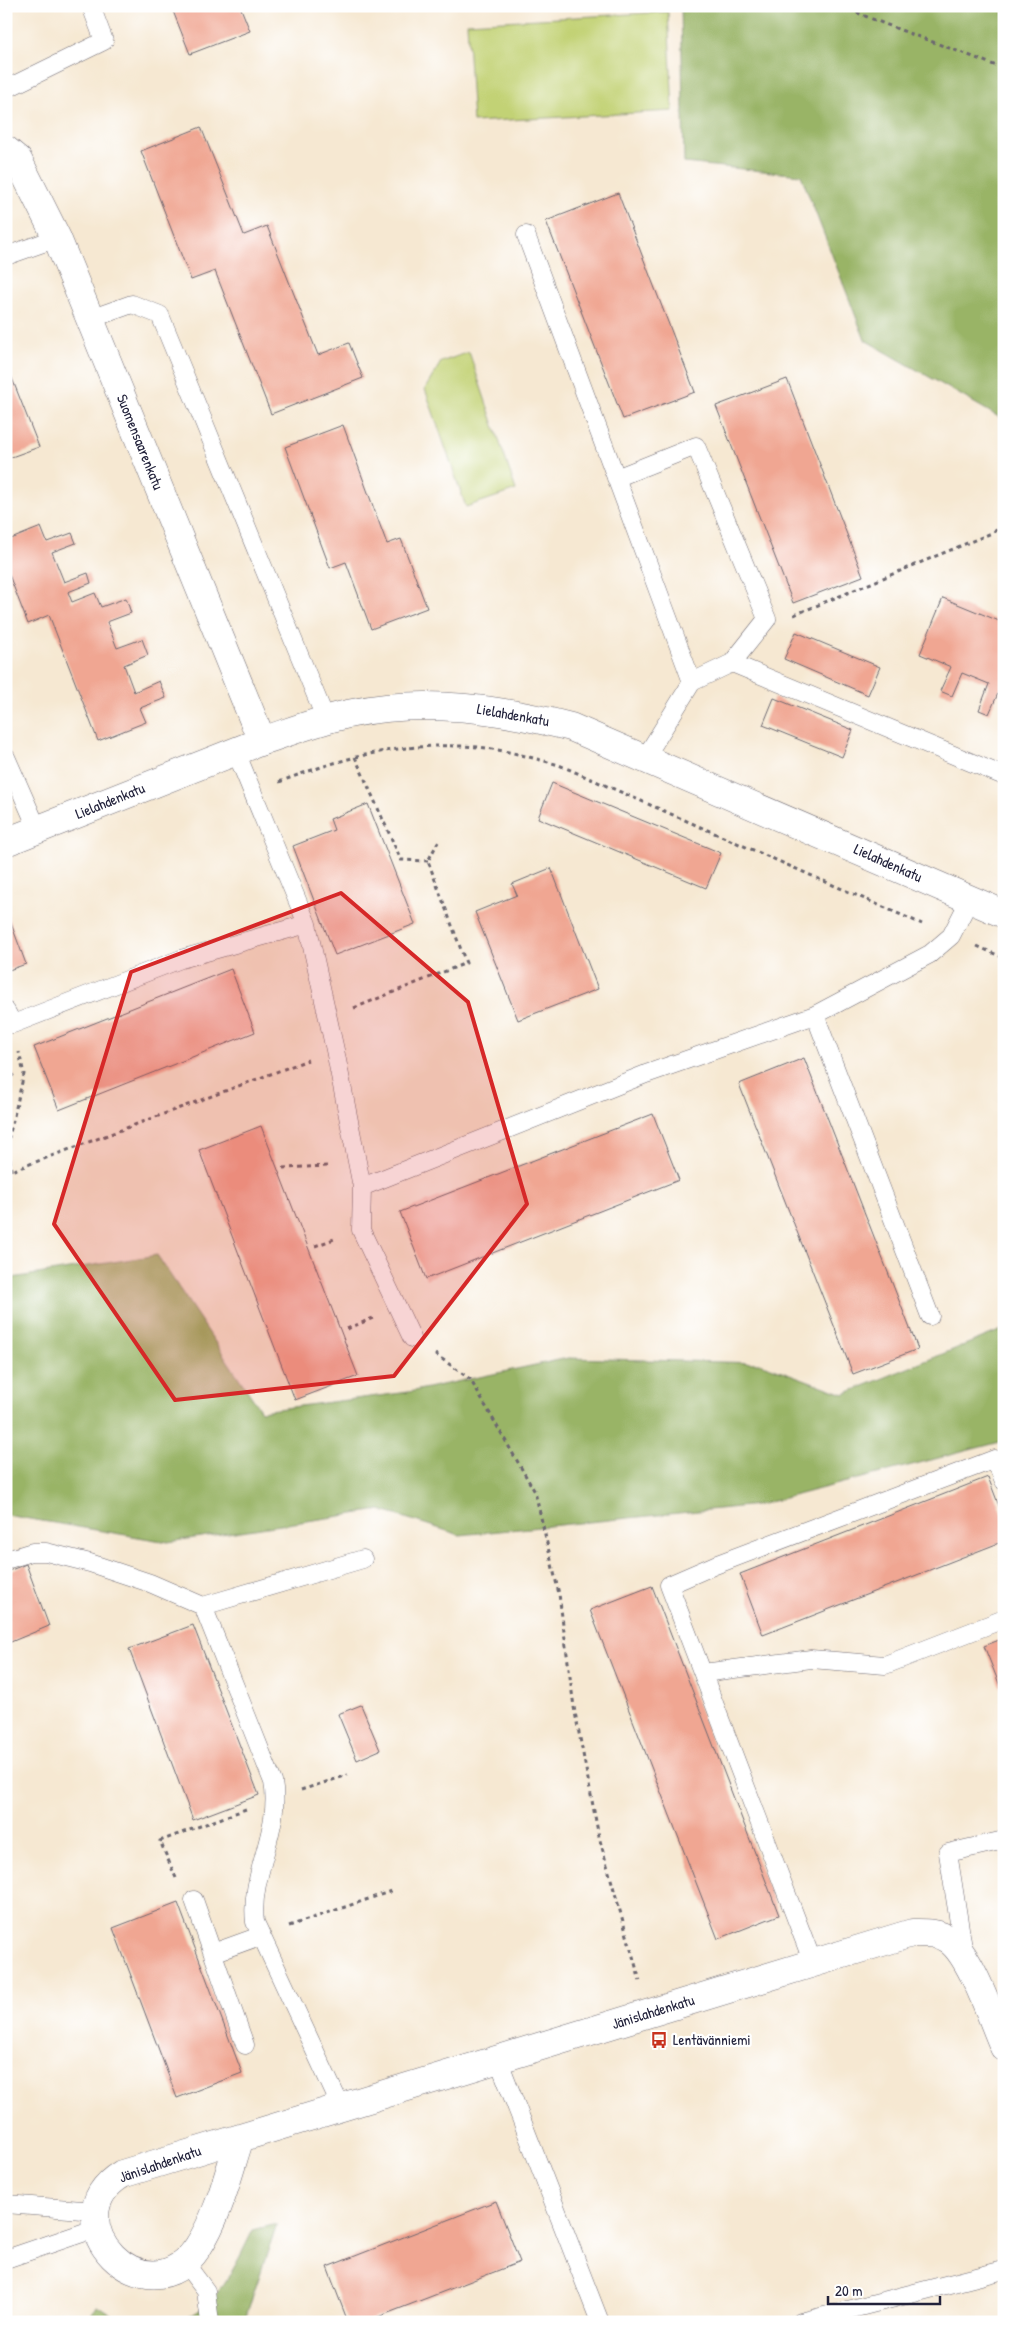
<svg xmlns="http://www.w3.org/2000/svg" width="1010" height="2328" viewBox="0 0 1010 2328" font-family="'Patrick Hand',sans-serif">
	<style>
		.green { fill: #c2d275; stroke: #727a58 }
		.forest { fill: #99b466; stroke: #5e6b50 }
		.building { fill: #f0a692 }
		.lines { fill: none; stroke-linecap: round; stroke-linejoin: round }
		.service-casing { stroke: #6c6770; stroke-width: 19 }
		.minor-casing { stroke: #6c6770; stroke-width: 29 }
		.tertiary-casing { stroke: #6c6770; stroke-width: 29 }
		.path { stroke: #6c6770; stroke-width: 3; stroke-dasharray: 4 4; stroke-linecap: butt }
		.service { stroke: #fff; stroke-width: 18 }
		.minor { stroke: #fff; stroke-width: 28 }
		.tertiary { stroke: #fff; stroke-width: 28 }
		.marked { fill: #d62828; fill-opacity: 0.2; stroke: #d62828; stroke-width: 4; stroke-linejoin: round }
		.labels { text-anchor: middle; stroke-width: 4.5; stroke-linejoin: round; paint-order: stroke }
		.street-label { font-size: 15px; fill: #22223b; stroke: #fff }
		.poi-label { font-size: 15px; fill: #22223b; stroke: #fff; text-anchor: start }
	</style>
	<rect width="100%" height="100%" fill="#fff"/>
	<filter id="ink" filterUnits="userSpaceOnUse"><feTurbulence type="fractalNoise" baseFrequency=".02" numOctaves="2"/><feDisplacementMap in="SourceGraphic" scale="10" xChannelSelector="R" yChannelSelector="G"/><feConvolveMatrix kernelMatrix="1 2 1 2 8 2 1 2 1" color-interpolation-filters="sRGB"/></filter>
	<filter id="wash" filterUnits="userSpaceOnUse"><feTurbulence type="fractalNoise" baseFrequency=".0096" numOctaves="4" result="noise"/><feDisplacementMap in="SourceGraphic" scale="20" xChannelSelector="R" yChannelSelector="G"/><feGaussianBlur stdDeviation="1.12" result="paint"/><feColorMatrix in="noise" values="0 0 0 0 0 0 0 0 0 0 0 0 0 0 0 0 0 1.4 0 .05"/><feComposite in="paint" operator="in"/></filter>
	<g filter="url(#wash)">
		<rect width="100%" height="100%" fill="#f6e8d2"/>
		<!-- green -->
		<path class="green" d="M668 12 673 111 473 122 467 23Z
			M469 352 516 490 466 507 425 389 441 362Z"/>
		<!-- forest -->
		<path class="forest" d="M681 6H1004V420L865 340 801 175 684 163Z
			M157 1255 261 1411 409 1392 568 1358 760 1363 844 1394 1004 1329V1441L758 1505 460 1535 380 1510 168 1542 6 1515V1279Z
			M277 2224 244 2322H177C218 2308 235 2266 253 2230Z
			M97 2305 115 2317 136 2322H87Z"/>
		<g id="blocks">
			<!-- building -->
			<path class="building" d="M171 6H240L250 31 190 54Z
				M201 127 244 235 267 226 318 355 349 343 363 378 271 414 215 271 191 280 141 151Z
				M618 193 695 392 623 419 546 221Z
				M6 363 39 447 6 459Z
				M787 379 863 576 793 603 716 406Z
				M343 425 387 544 401 539 427 608 371 629 346 562 330 568 285 447Z
				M41 527 47 542 72 533 76 543 52 552 64 582 88 573 91 583 68 592 72 602 95 593 101 607 126 598 131 613 107 622 117 648 142 639 148 655 124 665 134 692 159 681 166 698 140 708 146 722 98 741 49 615 28 624 6 567V541Z
				M943 598 1004 623V691L1000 689 989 714 979 710 989 684 962 673 952 696 940 691 951 667 920 654Z
				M796 632 880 667 868 695 784 659Z
				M774 698 853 730 842 757 763 725Z
				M552 783 721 853 706 888 538 818Z
				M368 804 415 924 335 955 293 846 334 830 330 819Z
				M551 868 598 989 518 1020 475 912 517 895 512 884Z
				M6 910 26 964 6 971Z
				M231 969 255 1032 59 1110 34 1047Z
				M6 1056 14 1076 6 1079Z
				M804 1058 918 1349 853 1374 739 1084Z
				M653 1114 679 1180 426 1279 400 1212Z
				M261 1126 358 1376 295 1400 199 1150Z
				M988 1477 1004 1519V1541L763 1635 740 1574Z
				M26 1564 49 1626 6 1644V1572Z
				M652 1586 779 1915 718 1939 590 1610Z
				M193 1625 259 1795 193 1820 129 1649Z
				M1004 1638V1696L984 1646Z
				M361 1705 380 1750 357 1760 338 1714Z
				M178 1903 242 2073 177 2098 113 1928Z
				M496 2201 520 2262 365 2322H348L327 2267Z"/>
		</g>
	</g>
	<g filter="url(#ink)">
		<use href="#blocks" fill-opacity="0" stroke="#6c6770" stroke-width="1"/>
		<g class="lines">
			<!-- service casing -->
			<g class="service-casing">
				<path id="service" d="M6 89 104 41 91 6
					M526 235 692 682
					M6 256 57 238
					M90 319 132 304 160 315 326 720
					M616 478 696 446 767 619 732 663
					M236 752 307 924 335 1050 362 1187
					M6 757 38 830
					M645 758 692 682 732 663 1004 776
					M6 1011 13 1024 181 959 307 924
					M815 1015 930 1316
					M412 1338 361 1230 362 1187 646 1074 815 1015 930 954 951 936 970 899
					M6 1560 32 1552H46L90 1563 150 1583 203 1606 273 1782C282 1830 249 1874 255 1922L341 2107
					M203 1606 363 1559
					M703 1673 811 1659 885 1665 1004 1619
					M194 1900 245 2045
					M213 1953 260 1936
					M964 1954 948 1853 1004 1840
					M813 1963 669 1585 715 1565 995 1459 1004 1481
					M498 2059 600 2322
					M6 2204 95 2211
					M6 2259 97 2228
					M184 2262 206 2291 210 2322
					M801 2322 1004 2270"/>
			</g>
			<!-- minor casing -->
			<g class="minor-casing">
				<path id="minor" d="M6 150 18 160 57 238 262 741 6 842
					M240 2138C228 2174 219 2215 198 2247 147 2324 47 2219 122 2174L912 1933C925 1933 938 1932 949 1940 972 1957 992 2020 1004 2047"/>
			</g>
			<!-- tertiary casing -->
			<g class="tertiary-casing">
				<path id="tertiary" d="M262 741C292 731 322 719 353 713 426 698 500 709 571 727L1004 914"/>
			</g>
			<!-- path -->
			<path class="path" d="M842 6C895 30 950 47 1004 69
				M794 615 994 532 1004 517
				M355 757 401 860 428 861
				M279 782C339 759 393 744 458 746 492 746 526 756 559 765L922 924
				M977 946 1004 958
				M354 1008 466 963 428 861 438 842
				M283 1168 328 1166
				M11 1171 8 1141 24 1074 19 1052
				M6 1173 308 1060
				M315 1246 334 1239
				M347 1329 373 1318
				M435 1354 470 1379 535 1492 559 1594 574 1707 599 1837 640 1981
				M301 1790 348 1775
				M176 1878 160 1841 246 1809
				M289 1926 395 1890"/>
			<!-- service -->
			<use href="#service" class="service"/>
			<!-- minor -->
			<use href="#minor" class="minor"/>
			<!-- tertiary -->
			<use href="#tertiary" class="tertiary"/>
		</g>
	</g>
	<!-- marked area -->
	<path class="marked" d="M341 893 468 1002 527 1204 394 1376 175 1400 54 1224 131 972Z"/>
	<!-- icons -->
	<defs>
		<g id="bus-bare" transform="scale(1.35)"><path d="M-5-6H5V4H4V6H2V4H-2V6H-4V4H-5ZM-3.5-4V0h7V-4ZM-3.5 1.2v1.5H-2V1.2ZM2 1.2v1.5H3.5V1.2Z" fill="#c8321e" stroke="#fff" stroke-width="2.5" paint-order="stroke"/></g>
	</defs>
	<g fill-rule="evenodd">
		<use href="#bus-bare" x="659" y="2040"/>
	</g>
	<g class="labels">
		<!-- street labels -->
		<g class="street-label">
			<text transform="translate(140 442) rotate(68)" y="5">Suomensaarenkatu</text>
			<text transform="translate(513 715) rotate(10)" y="5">Lielahdenkatu</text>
			<text transform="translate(110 801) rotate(-22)" y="5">Lielahdenkatu</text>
			<text transform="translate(888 863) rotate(24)" y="5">Lielahdenkatu</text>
			<text transform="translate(653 2012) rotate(-17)" y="5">Jänislahdenkatu</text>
			<text transform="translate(160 2164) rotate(-19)" y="5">Jänislahdenkatu</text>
		</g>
		<!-- poi labels -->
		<g class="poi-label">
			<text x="673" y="2045">Lentävänniemi</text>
		</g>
	</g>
	<!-- margin -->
	<rect width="1010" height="2328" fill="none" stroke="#fff" stroke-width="25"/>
	<!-- scale -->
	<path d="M828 2296v8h112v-8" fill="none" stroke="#22223b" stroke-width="2.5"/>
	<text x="835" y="2296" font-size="15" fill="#22223b" stroke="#ffffff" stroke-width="4" paint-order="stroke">20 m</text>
</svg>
